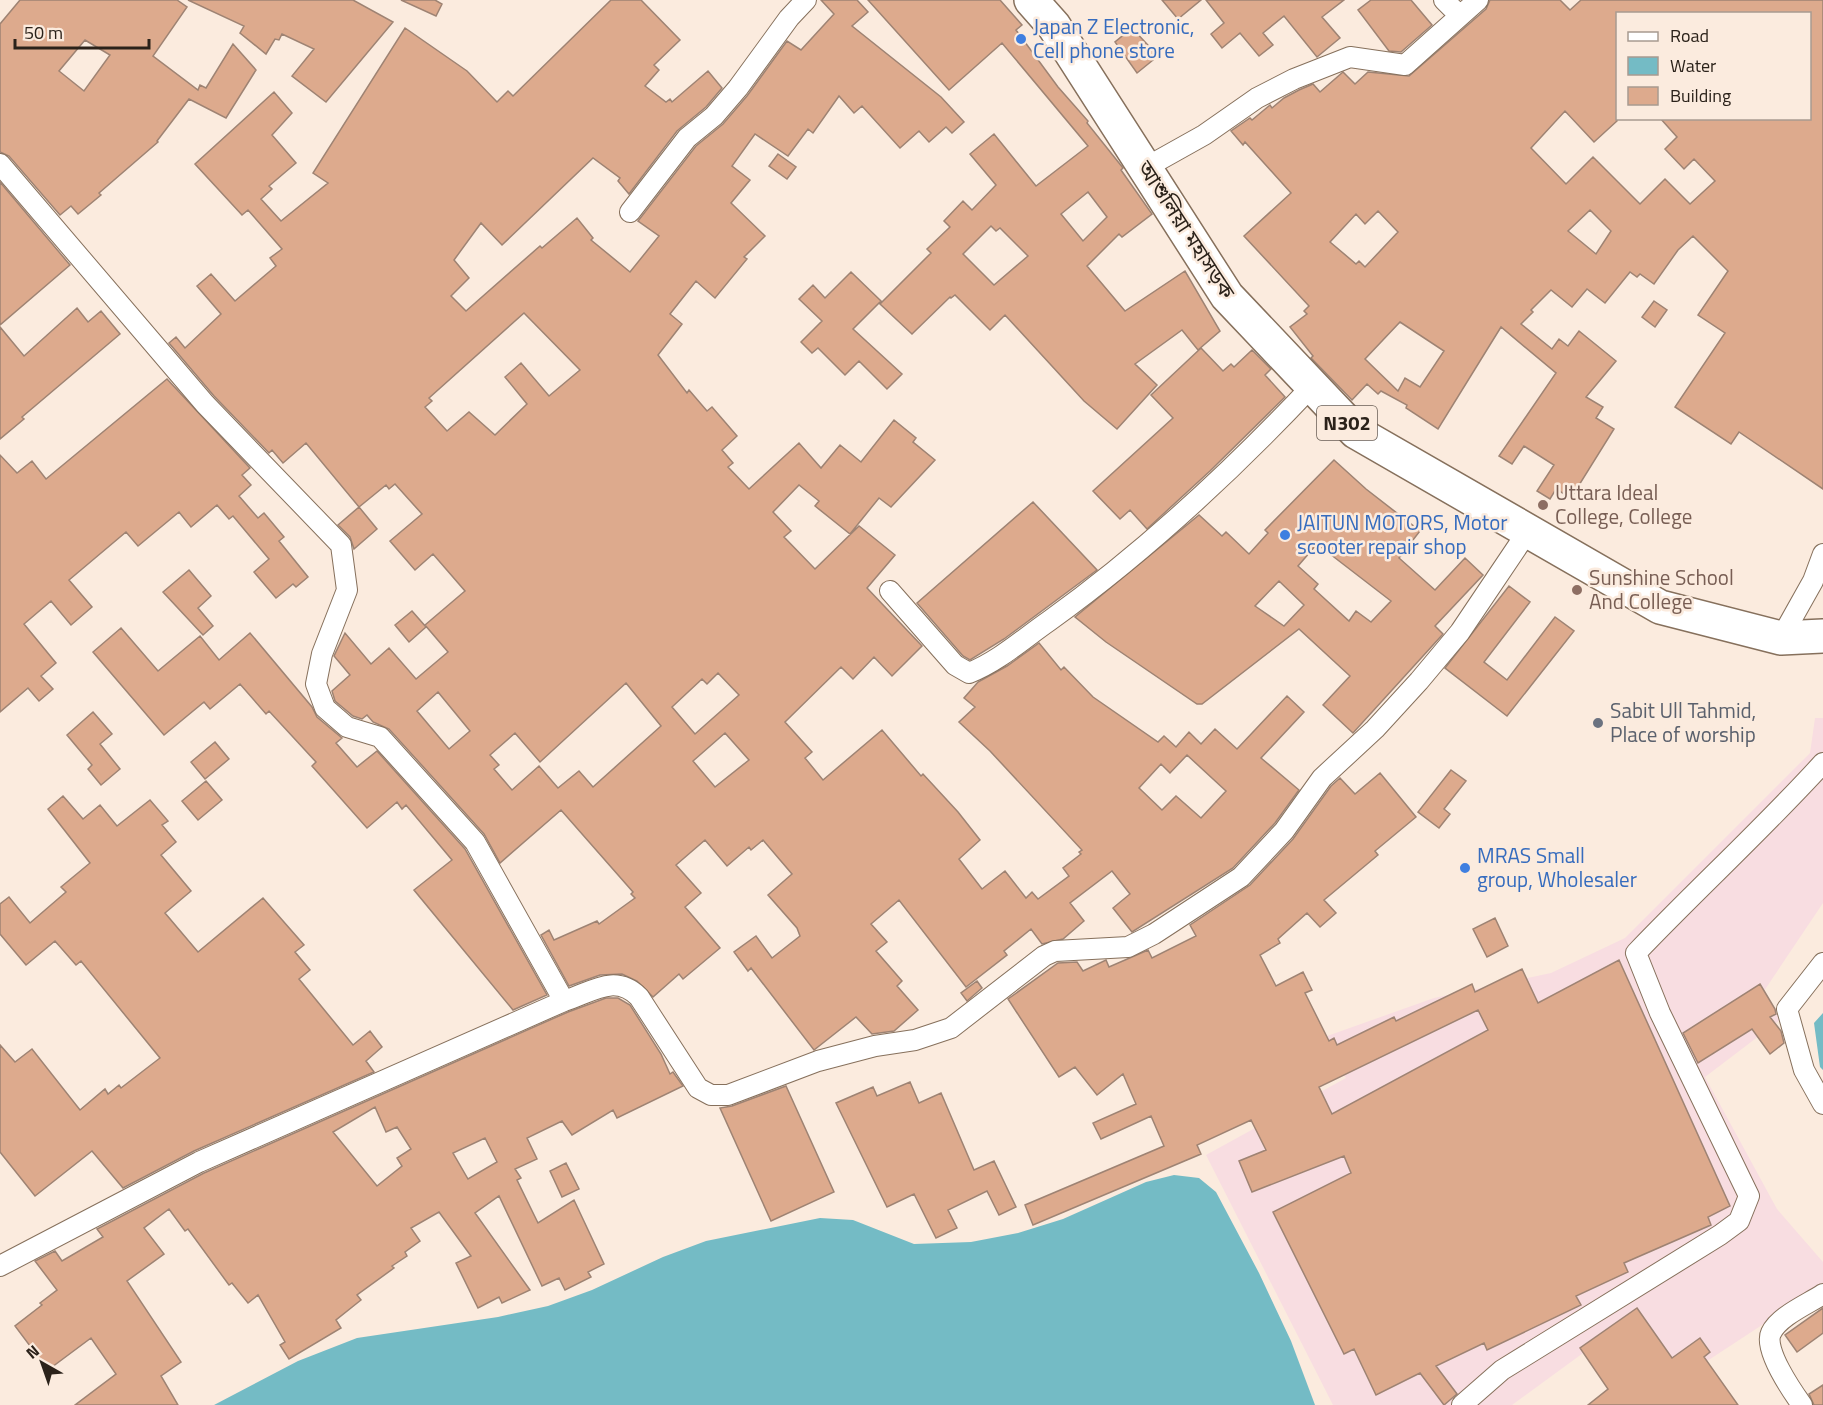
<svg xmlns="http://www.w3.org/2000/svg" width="1823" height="1405" viewBox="0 0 1823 1405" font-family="'Titillium Web','Noto Sans Bengali',sans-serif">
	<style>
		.industrial { fill: #f8dde1 }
		.water { fill: #74bbc5 }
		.building { fill: #ddaa8d; stroke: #9e8373; stroke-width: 1.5; fill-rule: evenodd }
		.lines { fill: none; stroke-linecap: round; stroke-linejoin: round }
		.minor-casing { stroke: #86705c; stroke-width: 22 }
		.trunk-casing { stroke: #86705c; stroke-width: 36 }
		.minor { stroke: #fff; stroke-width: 20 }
		.trunk { stroke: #fff; stroke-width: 33 }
		.shop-dot { fill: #3f7fe0; stroke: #fbebde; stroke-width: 2 }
		.education-dot { fill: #8d6e63; stroke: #fbebde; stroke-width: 2 }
		.worship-dot { fill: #6b7280; stroke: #fbebde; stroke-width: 2 }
		.labels { text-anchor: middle; stroke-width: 5; stroke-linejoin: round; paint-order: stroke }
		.shield { fill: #fbebde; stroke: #695e55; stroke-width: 1.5 }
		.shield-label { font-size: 20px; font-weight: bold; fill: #2b221a }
		.shop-label { font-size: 21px; fill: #366cbe; stroke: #fbebde; text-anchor: start }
		.street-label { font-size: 21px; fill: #2b221a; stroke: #fbebde }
		.education-label { font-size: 21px; fill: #785e54; stroke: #fbebde; text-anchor: start }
		.worship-label { font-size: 21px; fill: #5b616d; stroke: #fbebde; text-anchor: start }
	</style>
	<rect width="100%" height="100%" fill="#fbebde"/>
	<!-- industrial -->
	<path class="industrial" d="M1815 718H1823V903L1764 991 1780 1020 1705 1077 1777 1209 1823 1262V1285L1640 1405 1590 1348 1512 1405H1333L1206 1155 1346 1078 1316 1040 1434 998 1551 973 1625 938 1810 753Z"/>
	<!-- water -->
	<path class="water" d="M1823 1013V1070L1820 1067 1814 1023Z
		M1174 1175 1199 1178 1216 1192 1259 1273 1291 1341 1315 1405H214L298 1361 357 1338 498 1317 548 1306 592 1290 663 1257 706 1241 820 1218 853 1220 914 1244 971 1242 1018 1233 1063 1219 1146 1182Z"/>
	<!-- building -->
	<path class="building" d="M20 0H177L187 7 153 56 198 90 200 85 206 88 233 44 256 70 226 118 189 99 157 141 158 142 99 193 101 195 78 214 71 206 60 215 9 156 0 152V24ZM85 40 110 55 84 91 59 71Z
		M188 0H353L393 22 326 102 292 76 314 49 282 34 279 40 275 39 266 54 240 33 244 26Z
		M401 0H435L442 4 436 16Z
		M611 0H641L680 40 654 65 659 70 645 86 666 102 670 99 672 102 708 71 722 88 706 107 677 131 629 194 618 181 620 178 593 158 502 245 481 223 454 260 469 278 451 296 466 311 540 246 542 248 577 218 593 238 591 240 630 272 659 236 638 221 696 146 723 124 747 96 787 41 801 50 834 14 821 0H857L868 12 852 26 941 97 964 122 952 133 946 127 929 142 919 131 900 148 862 106 854 113 839 96 813 133 808 129 788 156 755 134 732 166 750 180 731 203 765 236 744 257 747 259 715 298 696 281 670 314 682 324 658 355 687 393 689 390 707 411 712 407 737 436 722 450 733 463 728 467 749 489 799 443 821 468 840 445 861 462 894 420 916 438 913 442 935 460 891 507 879 498 850 534 815 506 819 501 799 485 773 512 791 531 784 537 815 569 859 526 895 555 867 588 922 646 892 676 874 657 853 679 841 667 785 722 812 752 805 758 823 780 882 730 921 776 923 774 958 812 980 840 959 859 982 889 1005 871 1026 898 1032 892 1038 899 1069 876 1063 868 1081 854 1079 852 1082 850 990 751 959 722 975 707 964 698 978 682 1007 666 1039 643 1061 670 1064 667 1093 697 1158 742 1164 736 1176 747 1189 732 1201 744 1215 729 1237 749 1287 696 1304 712 1261 758 1299 790 1275 823 1233 868 1132 932 1113 908 1130 894 1112 871 1070 903 1084 921 1063 939 1042 944 1031 929 1004 951 1007 955 966 987 899 900 871 924 887 942 876 951 902 981 897 986 918 1010 894 1031 872 1034 856 1017 814 1050 751 968 748 971 734 952 756 936 772 958 800 936 797 928 768 895 792 874 763 840 751 850 749 847 727 866 705 840 676 865 701 893 685 907 720 948 683 979 679 974 653 997 637 981 622 974 600 975 569 986 541 935 549 930 554 940 597 921 599 924 635 898 631 894 633 892 561 810 500 863 484 834 389 729 373 722 367 715 362 719 353 716 335 701 332 691 350 675 334 656 345 633 371 664 389 648 416 679 448 652 425 625 465 591 433 554 415 570 390 541 422 514 395 484 389 489 386 485 359 507 306 443 283 463 272 450 269 453 214 396 169 343 176 337 185 348 221 314 197 286 211 274 235 301 276 266 270 258 282 249 248 210 242 215 195 164 274 92 292 113 272 135 296 163 269 186 272 189 261 199 281 221 328 183 313 173 405 28 467 71 497 102 508 91 513 96ZM524 313 580 370 549 396 521 363 505 377 527 404 495 435 469 412 447 431 425 407 432 401 429 398ZM718 673 739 695 695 734 672 707 702 679 707 684ZM626 683 661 726 593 787 579 771 558 788 539 766 512 790 494 769 499 765 490 755 515 733 540 762ZM438 692 470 731 449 749 417 711ZM725 733 749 760 715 787 693 761ZM1187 755 1226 791 1201 818 1176 796 1162 810 1139 788 1161 764 1170 773Z
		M868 0H1000L1022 25 1016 30 1058 87 1088 121 1087 123 1123 168 1121 170 1152 214 1122 237 1119 234 1087 266 1125 311 1185 271 1220 331 1198 350 1182 330 1135 364 1157 385 1117 429 1084 401 1005 315 990 330 955 295 951 298 950 297 912 334 880 304 931 253 927 249 950 227 944 221 963 201 972 210 996 185 970 154 994 134 1036 186 1088 146 1002 43 949 90ZM1088 192 1107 217 1083 241 1061 214ZM991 226 996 231 1000 228 1028 256 994 285 963 254Z
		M1162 0H1201L1178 19Z
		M1206 0H1344L1322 17 1340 38 1317 57 1284 16 1263 33 1273 45 1259 56 1240 33 1222 48 1211 34 1224 23Z
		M1371 0H1411L1432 25 1401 52 1389 51 1358 10Z
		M1490 0H1560L1570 10 1581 0H1823V489L1739 432 1731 444 1675 407 1725 333 1698 315 1728 271 1693 236 1678 250 1654 284 1640 274 1637 277 1630 272 1605 303 1587 289 1572 307 1551 290 1531 310 1533 312 1521 324 1552 349 1559 339 1568 346 1579 331 1616 361 1586 397 1603 407 1596 418 1614 429 1571 498 1556 489 1550 499 1537 491 1554 465 1524 446 1512 464 1499 456 1556 373 1501 327 1438 429 1406 408 1407 405 1381 391 1378 394 1367 384 1352 400 1311 358 1313 356 1290 327 1307 314 1304 311 1309 306 1244 236 1291 193 1245 142 1243 145 1231 131 1250 118 1252 120 1270 105 1272 108 1284 98 1299 90 1313 84 1320 92 1343 72 1355 84 1368 72 1409 76 1486 9ZM1617 14H1809V118H1660L1677 137 1665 149 1684 169 1694 159 1715 181 1690 204 1665 179 1640 204 1593 157 1566 184 1531 148 1565 111 1594 142 1617 121ZM1590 210 1611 231 1596 254 1568 231ZM1378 211 1398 232 1365 267 1359 261 1356 264 1330 242 1356 214 1365 224ZM1400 322 1444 351 1420 387 1405 378 1398 391 1365 359Z
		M1132 28 1158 56 1137 73 1115 42Z
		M778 154 796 167 787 179 769 166Z
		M0 182 70 265 0 325Z
		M851 272 881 301 853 329 902 374 887 389 859 361 845 375 818 348 812 353 801 342 822 321 799 299 813 285 825 298Z
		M1654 301 1667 310 1655 327 1642 317Z
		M77 308 88 322 101 311 120 334 22 417 24 419 0 439V327L24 356Z
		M1201 348 1223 371 1231 364 1234 367 1252 350 1271 369 1265 375 1285 397 1210 471 1147 529 1130 510 1120 519 1093 491 1173 418 1151 395Z
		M167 379 250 468 242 475 251 485 239 496 258 518 264 513 284 537 279 541 308 577 296 587 293 584 276 598 254 572 269 559 233 516 229 519 217 505 191 527 179 512 138 546 126 532 69 580 92 607 71 625 51 601 24 624 56 663 41 676 53 689 39 701 28 688 0 712V455L17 473 32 461 46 479Z
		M1334 460 1366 489 1420 531 1399 558 1435 590 1465 558 1483 575 1435 626 1443 634 1353 733 1323 705 1350 676 1299 629 1202 704H1197L1106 642 1075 617 1199 515 1222 536 1226 532 1249 554 1268 533 1265 530ZM1317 544 1391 601 1371 622 1356 611 1349 621 1314 589 1318 584 1298 566ZM1279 581 1304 605 1284 626 1255 606Z
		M1033 502 1097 570 1004 639 970 660 963 656 917 603Z
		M359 507 377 529 354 549 350 537 338 525Z
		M189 570 211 596 198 608 213 626 203 635 163 592Z
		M1509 586 1530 602 1484 662 1507 680 1555 617 1574 631 1507 716 1445 668Z
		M412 611 426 627 409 642 395 625Z
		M121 628 158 671 200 636 219 660 250 633 312 707 317 717 342 738 336 743 357 767 377 751 465 849 547 995 513 1010 414 890 452 860 406 805 402 809 397 802 367 828 312 766 316 762 269 711 266 714 240 684 210 709 204 702 164 735 93 652Z
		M93 712 112 734 100 744 120 769 101 785 88 769 92 765 67 735Z
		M215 742 229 759 205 779 191 762Z
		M1451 770 1466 781 1444 809 1450 814 1439 828 1418 812Z
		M1380 773 1416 817 1375 851 1378 855 1324 900 1336 913 1320 927 1307 913 1278 939 1280 943 1260 955 1276 986 1303 972 1312 990 1305 993 1329 1041 1334 1038 1337 1045 1394 1017 1396 1021 1472 984 1475 992 1522 969 1538 1003 1619 960 1730 1206 1708 1217 1711 1225 1624 1263 1628 1272 1576 1296 1581 1305 1487 1350 1484 1343 1436 1366 1457 1394 1444 1405 1420 1373 1376 1395 1354 1349 1344 1354 1273 1212 1351 1173 1344 1156 1252 1192 1239 1161 1266 1150 1251 1120 1197 1145 1201 1154 1033 1225 1025 1205 1164 1146 1151 1116 1101 1139 1093 1123 1136 1104 1123 1074 1097 1095 1075 1067 1059 1077 1008 999 1058 963 1077 962 1083 971 1106 960 1109 967 1148 950 1152 958 1196 936 1190 925 1250 885 1293 839 1331 786 1340 778 1355 794ZM1478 1010 1488 1030 1332 1114 1319 1087Z
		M206 781 222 800 198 820 182 801Z
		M63 796 83 819 100 805 117 826 150 800 168 821 162 825 176 842 161 855 191 891 165 913 198 952 263 898 304 945 295 952 310 970 299 979 353 1045 370 1031 382 1047 366 1061 374 1072 194 1151 123 1188 92 1151 35 1196 0 1152V1045L15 1062 32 1049 80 1110 105 1089 108 1094 119 1085 121 1088 160 1058 81 961 76 965 55 941 26 965 0 934V904L9 897 30 923 66 892 61 887 90 863 48 809Z
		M1495 918 1508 946 1487 957 1473 929Z
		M977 981 982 988 967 1001 961 993Z
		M1760 984 1775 1009 1776 1014 1770 1017 1781 1031 1784 1043 1770 1054 1752 1029 1698 1063 1683 1033Z
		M606 998H618L630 1005 661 1054 670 1074 673 1072 683 1086 617 1118 613 1110 572 1135 562 1121 527 1138 537 1159 515 1169 521 1178 517 1180 538 1223 574 1200 604 1264 588 1272 591 1277 565 1290 559 1278 542 1286 499 1196 475 1213 530 1290 502 1303 499 1297 478 1308 456 1263 471 1256 439 1212 411 1228 420 1241 405 1252 407 1256 392 1266 394 1268 357 1295 361 1300 336 1320 341 1328 289 1359 280 1345 285 1342 258 1295 248 1303 232 1283 229 1285 188 1229 185 1231 169 1209 144 1228 164 1254 127 1281 181 1362 161 1376 178 1405H75L116 1374 91 1338 48 1370 15 1326 42 1305 40 1303 57 1290 35 1261 55 1251 62 1261 103 1237 97 1229 204 1173 568 1012ZM375 1107 386 1132 397 1127 411 1149 397 1158 402 1166 377 1186 333 1132ZM485 1138 497 1162 468 1179 453 1153Z
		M910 1082 919 1103 941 1093 974 1170 994 1161 1016 1207 999 1215 987 1191 948 1210 957 1228 936 1238 914 1194 887 1207 836 1103 873 1087 877 1096Z
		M786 1086 834 1192 771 1221 720 1108 732 1106Z
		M566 1163 579 1189 562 1197 550 1171Z
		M1637 1308 1672 1358 1700 1338 1710 1352 1704 1357 1738 1405H1588L1608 1389 1580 1348Z
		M1823 1308V1333L1797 1352 1785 1335Z
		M1823 1385V1405H1814L1809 1394Z"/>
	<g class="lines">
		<!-- minor casing -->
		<g class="minor-casing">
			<path id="minor" d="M1444 0 1459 15
				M0 164 205 404 341 545 347 590 322 654 316 684 325 708 347 727 380 737 475 842 564 1001
				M1145 168 1204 135 1257 98 1294 79 1350 57 1405 65 1478 0
				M630 212 687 138 714 116 738 88 789 18 806 0
				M890 591 955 665 969 673C999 661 1023 639 1049 621 1145 552 1231 472 1312 386
				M1781 638 1813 581 1823 554
				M1823 963 1787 1009 1804 1070 1823 1104
				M0 1266 199 1162 564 1001C592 992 615 973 639 997L698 1088 711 1095H728L818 1061 875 1046 915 1040 951 1028 1044 956 1055 951 1128 947 1154 934 1241 877 1284 831 1322 778 1375 729 1419 681 1460 632 1528 531
				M1462 1405 1502 1370 1720 1235 1739 1221 1749 1196 1660 1013 1636 953C1697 889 1763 829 1823 763
				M1802 1405C1792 1391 1763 1349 1771 1333 1779 1316 1808 1304 1823 1294"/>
		</g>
		<!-- trunk casing -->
		<g class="trunk-casing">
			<path id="trunk" d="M1031 0 1054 26 1227 296 1356 432 1660 607 1781 638 1823 636"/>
		</g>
		<!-- minor -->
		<use href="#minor" class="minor"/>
		<!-- trunk -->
		<use href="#trunk" class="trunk"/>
	</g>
	<!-- markers -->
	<g class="shop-dot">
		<circle cx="1021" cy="39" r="6"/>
		<circle cx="1285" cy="535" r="6"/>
		<circle cx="1465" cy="868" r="6"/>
	</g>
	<g class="education-dot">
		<circle cx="1543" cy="505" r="6"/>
		<circle cx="1577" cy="590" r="6"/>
	</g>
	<circle class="worship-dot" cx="1598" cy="723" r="6"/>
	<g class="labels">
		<!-- shield labels -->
		<rect class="shield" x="1317" y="406" width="60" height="34" rx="4.5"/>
		<g class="shield-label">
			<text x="1347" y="430">N302</text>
		</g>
		<!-- shop labels -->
		<g class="shop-label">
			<text x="1033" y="34">Japan Z Electronic,<tspan x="1033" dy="24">Cell phone store</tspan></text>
			<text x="1297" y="530">JAITUN MOTORS, Motor<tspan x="1297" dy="24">scooter repair shop</tspan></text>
			<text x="1477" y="863">MRAS Small<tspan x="1477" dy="24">group, Wholesaler</tspan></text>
		</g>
		<!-- street labels -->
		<g class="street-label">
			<text transform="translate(1186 230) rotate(57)" y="7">আশুলিয়া মহাসড়ক</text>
		</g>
		<!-- education labels -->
		<g class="education-label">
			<text x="1555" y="500">Uttara Ideal<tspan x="1555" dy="24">College, College</tspan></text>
			<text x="1589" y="585">Sunshine School<tspan x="1589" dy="24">And College</tspan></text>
		</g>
		<!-- worship labels -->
		<g class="worship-label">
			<text x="1610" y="718">Sabit Ull Tahmid,<tspan x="1610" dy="24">Place of worship</tspan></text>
		</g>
	</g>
	<!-- legend -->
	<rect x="1616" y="12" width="195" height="108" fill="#fbebde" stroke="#a89b90" stroke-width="1.5"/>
	<rect x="1628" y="32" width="30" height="9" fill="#ffffff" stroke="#a89b90" stroke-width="1.5"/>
	<text x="1670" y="42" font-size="18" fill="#2b221a">Road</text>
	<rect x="1628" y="57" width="30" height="18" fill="#74bbc5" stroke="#a89b90" stroke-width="1.5"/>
	<text x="1670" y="72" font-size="18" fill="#2b221a">Water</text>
	<rect x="1628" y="87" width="30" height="18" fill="#ddaa8d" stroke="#a89b90" stroke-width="1.5"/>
	<text x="1670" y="102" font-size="18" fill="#2b221a">Building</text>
	<!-- north arrow -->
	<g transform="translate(42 1363) rotate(320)" stroke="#fbebde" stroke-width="4.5" paint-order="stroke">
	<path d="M0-4.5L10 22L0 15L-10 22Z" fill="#2b221a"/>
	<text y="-9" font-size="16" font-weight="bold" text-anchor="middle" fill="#2b221a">N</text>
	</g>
	<!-- scale -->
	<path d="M15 39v9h134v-9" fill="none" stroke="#2b221a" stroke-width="3"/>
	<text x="24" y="39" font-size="18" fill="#2b221a" stroke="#fbebde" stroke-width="4.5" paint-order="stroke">50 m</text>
</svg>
